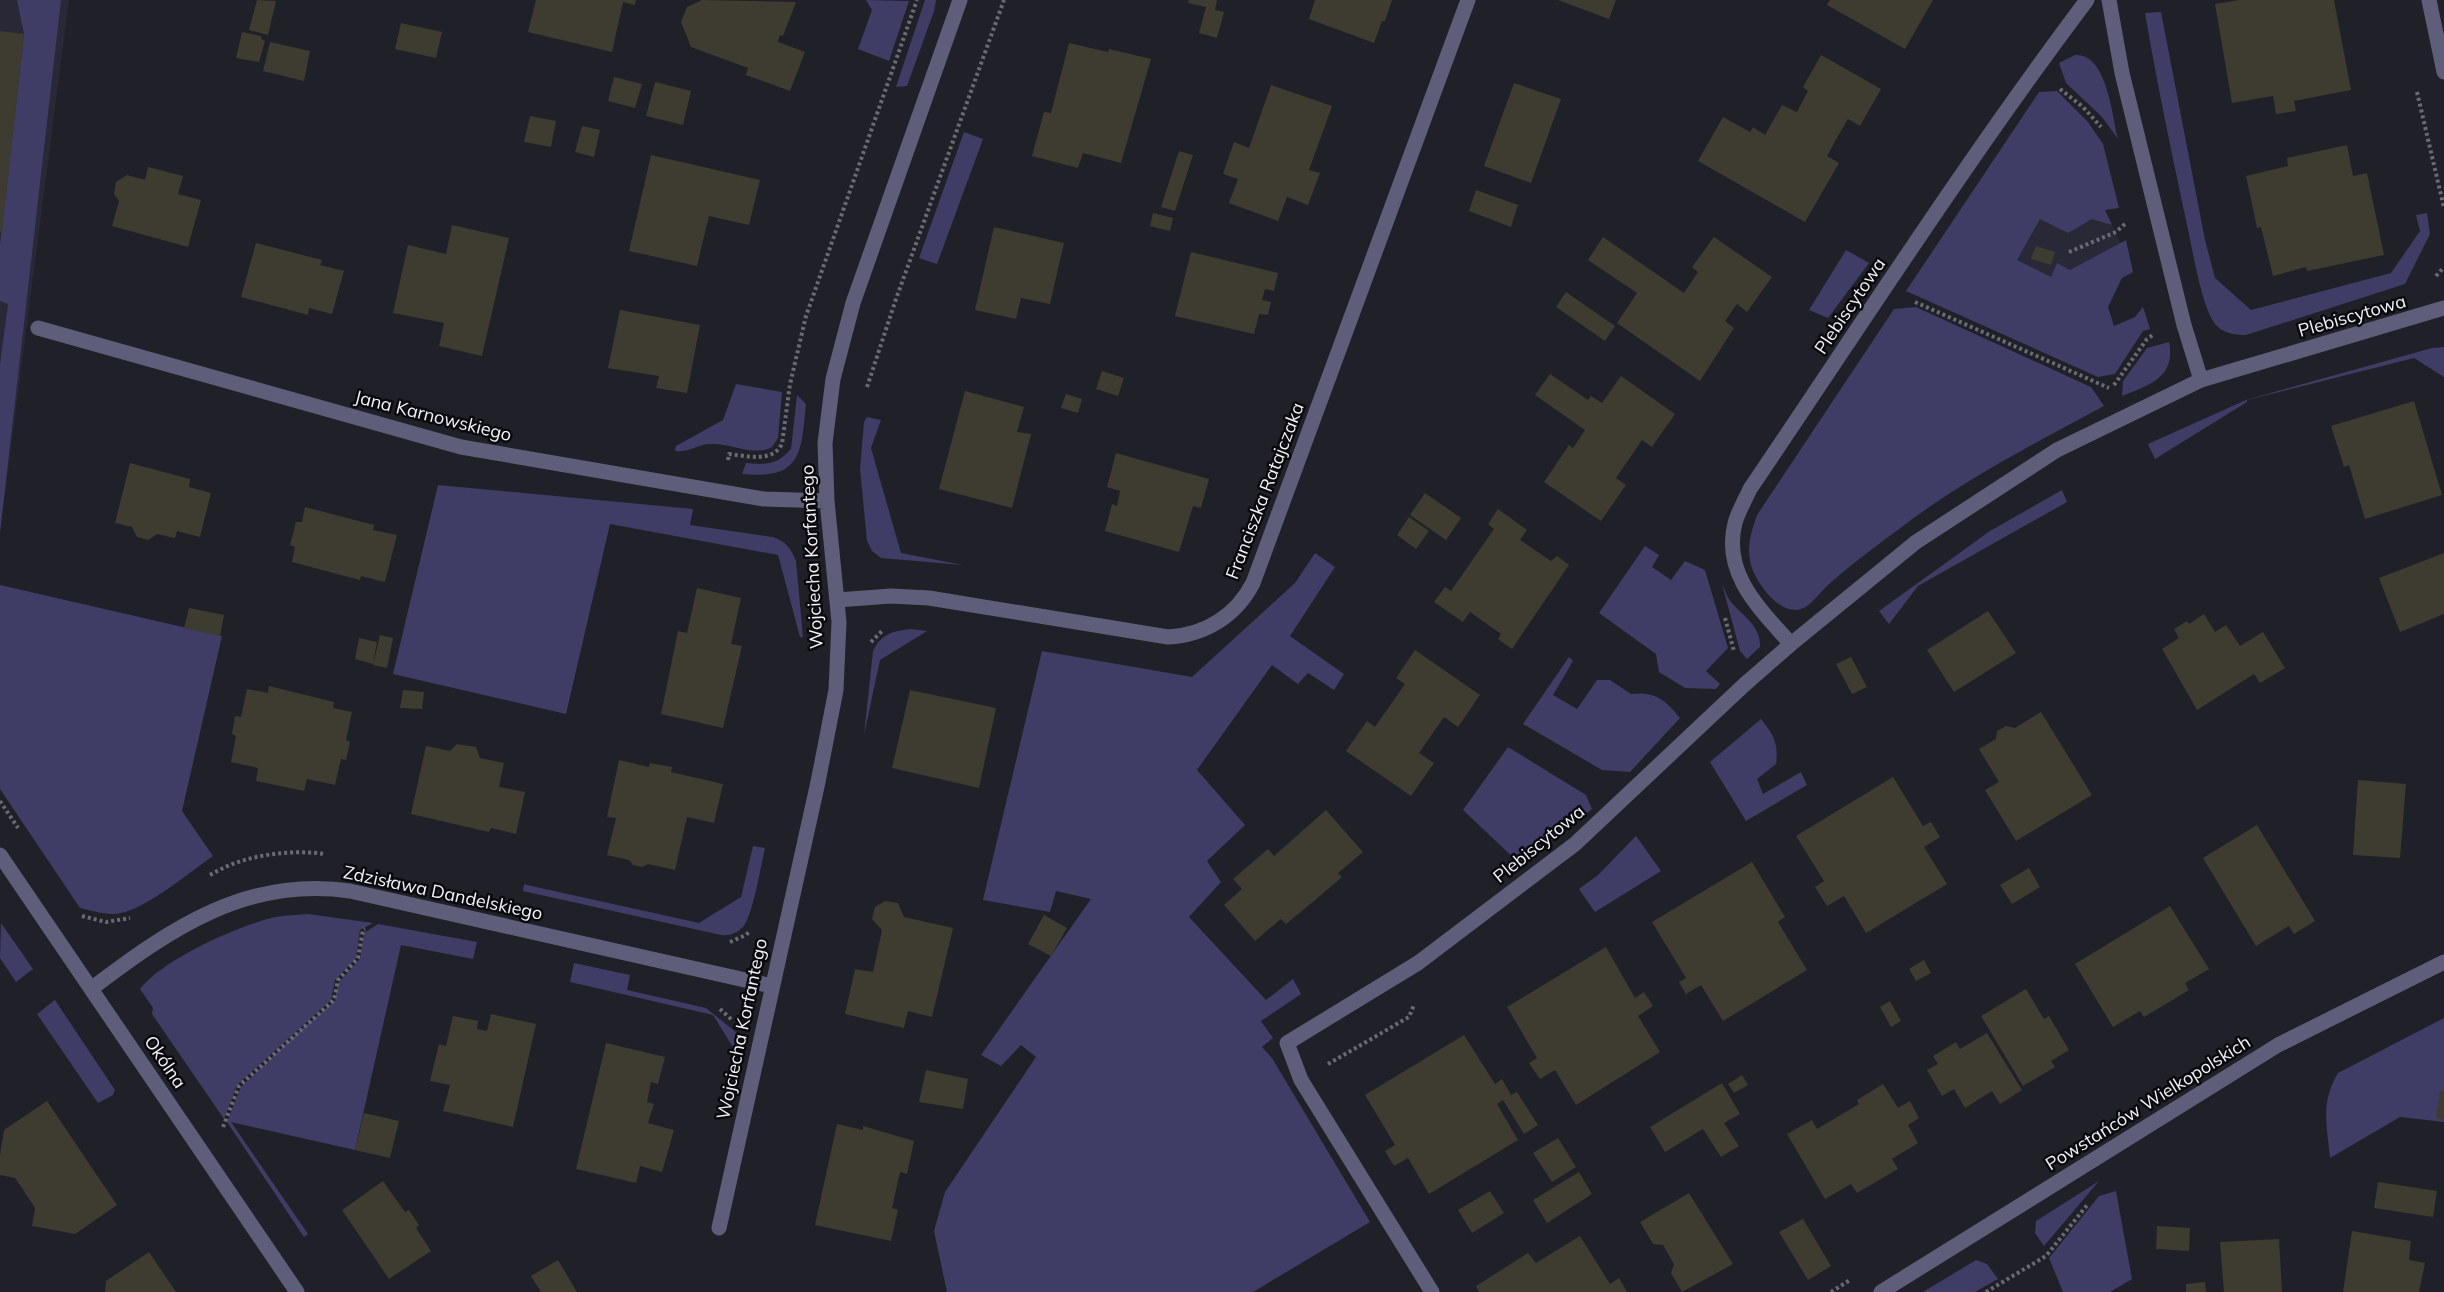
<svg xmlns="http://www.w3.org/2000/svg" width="2444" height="1292" viewBox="0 0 2444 1292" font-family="Mulish,sans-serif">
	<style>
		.built { fill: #292837 }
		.green { fill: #3f3c66 }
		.building { fill: #3e3b31 }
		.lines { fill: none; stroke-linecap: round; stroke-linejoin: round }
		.path { stroke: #6a6a72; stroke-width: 4; stroke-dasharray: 3 3; stroke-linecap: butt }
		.minor { stroke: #5f5e7a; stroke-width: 15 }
		.labels { text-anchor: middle; stroke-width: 5; stroke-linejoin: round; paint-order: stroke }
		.street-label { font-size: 18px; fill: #f2f2f8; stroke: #0a0a0e }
	</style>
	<rect width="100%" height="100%" fill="#202029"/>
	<!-- built -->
	<path class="built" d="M0 0H69L0 532Z
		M2010 157 2104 210 2128 258 2077 345 1943 282Z"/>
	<!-- green -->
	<path class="green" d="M17 0H61L0 533V365L8 304 0 301V245L24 34Z
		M866 0 909 1 889 61 858 49 872 10Z
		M925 0H936L934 11 907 86 896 87Z
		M2161 12 2205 240 2215 278 2251 310 2391 273 2420 231 2416 215 2427 213 2430 234 2405 284 2246 335C2236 335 2225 334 2217 326 2202 312 2192 246 2187 225 2172 154 2157 84 2145 13Z
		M2075 55C2107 53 2112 115 2118 139L2102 117 2066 83 2059 63Z
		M2057 91 2088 122 2103 144 2119 208 2105 210 2112 225 2092 219 2068 233 2040 219 2017 260 2051 277 2057 263 2070 270 2126 240 2133 272 2122 278 2108 307 2114 326 2135 317 2143 307 2150 329 2143 331 2115 374 2098 377 1906 291 2039 92Z
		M964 132 983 139 937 264 919 258Z
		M1846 250 1869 263 1828 318 1809 310Z
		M1916 307 2091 387 2104 406C2039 441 1971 476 1911 520 1883 541 1854 562 1828 585 1820 592 1811 606 1801 609 1779 617 1752 578 1750 560 1747 544 1752 530 1757 515L1894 309Z
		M2169 342C2176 378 2149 385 2122 396L2123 381 2147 348Z
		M2444 347V377L2414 358 2247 400V402L2155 459 2148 444 2246 400 2432 348Z
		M736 384 782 392 778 438 772 447C755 457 730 443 711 444 697 444 689 453 675 451L676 446 723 420Z
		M797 395 806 404C801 453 802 480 742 474L746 463C765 465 777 465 791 449Z
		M867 417 881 420 871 448 901 553 963 565 881 558 872 551 867 541 860 469 864 422Z
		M438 485 693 509 690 525 773 537C786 542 791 548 796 561L803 637H800L778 555 610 524 566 714 393 674Z
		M2062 490 2067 502 1918 586 1889 624 1879 611 1990 531Z
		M1645 546 1659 555 1652 567 1671 580 1685 561 1705 570 1728 648 1706 671 1720 684 1716 689 1685 688 1659 672 1656 654 1599 613Z
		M1315 553 1335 567 1290 636 1344 674 1334 690 1308 673 1298 684 1272 665 1197 770 1245 825 1207 861 1221 882 1189 917 1266 1000 1293 979 1301 994 1261 1021 1273 1038 1262 1047 1272 1058 1370 1222 1253 1292H947L934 1231 945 1192 1036 1057 1021 1045 1001 1066 981 1055 1091 899 1056 891 1050 912 983 900 1042 651 1192 677 1295 583Z
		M1722 584C1725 590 1727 597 1731 602 1743 616 1761 626 1760 647L1747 659 1740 651Z
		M0 585 222 636 182 811 213 856C190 872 147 908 121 913 108 916 93 911 80 908L0 789Z
		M911 629 927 631 880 660 864 735 873 651C881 634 893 631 911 629Z
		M1569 657 1573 661 1553 695 1577 709 1597 680H1610L1631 694C1655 691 1666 700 1680 718L1630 772 1602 770 1523 724Z
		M1761 719C1773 734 1779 743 1776 764L1757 779 1763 794 1801 772 1807 785 1746 821 1710 762Z
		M1508 747 1586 795 1592 809 1520 864 1463 810Z
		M1636 836 1661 871 1595 912 1579 889 1598 875Z
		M753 846 765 848C761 865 753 915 743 927 737 933 730 936 721 935L523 891 524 884 527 885 699 923 741 897Z
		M308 914 373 923 360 930 356 958 335 980 331 1000 237 1085 224 1119 152 1014 153 1008 140 989C164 959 234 928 271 918 283 915 296 915 308 914Z
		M1 923 33 969 16 982 0 958Z
		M378 924 477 942 473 959 401 945 355 1150 231 1122 308 1234 304 1237 227 1122 241 1087 304 1027 335 1001 338 983 360 959 364 933Z
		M574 963 630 975 627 990 706 1008 737 1033 734 1049 713 1015 570 982Z
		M55 1000 115 1090 113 1095 98 1103 37 1014Z
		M2444 1018V1122L2400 1117 2330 1158C2327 1124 2320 1104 2338 1073Z
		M2099 1181 2044 1246 2035 1233 2036 1221Z
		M2116 1191 2132 1279 2110 1292H2063L2049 1258 2099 1196Z
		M1976 1260 1987 1264 1998 1279 1975 1292H1923Z"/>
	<!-- building -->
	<path class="building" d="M257 0 276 1 268 35 249 30Z
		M536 0H636L635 5 623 2 612 52 528 32Z
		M702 0 796 2 783 36 780 35 778 42 805 52 790 91 746 75 748 68 691 47 681 22 687 7Z
		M1189 0H1217L1215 10 1224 12 1217 38 1199 33 1206 7 1188 3Z
		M1315 0H1392L1385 21H1382L1374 43 1309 19Z
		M1558 0H1616L1609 19Z
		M1830 0H1933L1905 49 1827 5Z
		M2239 0H2334L2351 90 2294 101 2296 111 2276 114 2273 96 2232 103 2215 4Z
		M401 23 442 32 436 58 395 49Z
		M0 31 24 34 2 232H0Z
		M242 32 261 36V39L265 41 259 62 236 58Z
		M270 42 310 51 304 81 263 71Z
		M1069 43 1108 52 1109 49 1151 59 1121 163 1083 153 1078 168 1032 156 1044 112 1051 113Z
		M1821 55 1881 89 1860 126 1848 119 1838 136 1827 156 1839 163 1805 222 1698 161 1723 117 1750 132 1753 127 1765 135 1782 105 1797 112 1808 91 1803 87Z
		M614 77 642 84 635 108 608 101Z
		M655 82 691 91 683 125 646 116Z
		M1514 83 1561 99 1531 183 1484 166Z
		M1271 85 1332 106 1309 170 1320 173 1308 205 1287 197 1278 221 1229 203 1238 179 1223 174 1234 142 1249 148Z
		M530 116 556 121 551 147 524 142Z
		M582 126 600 130 594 157 575 152Z
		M2347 145 2353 176 2367 173 2384 255 2307 271 2306 267 2273 276 2261 227 2257 228 2246 176 2288 166 2287 158Z
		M1179 151 1193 155 1175 211 1161 207Z
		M651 155 760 180 749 225 709 216 697 266 629 251Z
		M148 167 183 176 178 194 201 200 188 247 112 226 119 201 114 194 116 182 127 175 145 180Z
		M1476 190 1518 205 1511 227 1469 211Z
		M1153 213 1173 218 1170 231 1150 226Z
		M452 225 509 238 482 356 439 346 444 323 393 313 408 245 446 254Z
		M994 227 1064 243 1050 304 1021 298 1016 319 975 310Z
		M1603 237 1684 293 1698 272 1692 267 1714 237 1772 277 1747 312 1737 304 1725 321 1734 328 1700 381 1617 323 1637 293 1588 260Z
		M256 243 322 260 320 265 344 271 332 314 309 308 308 315 241 297Z
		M2036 246 2055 252 2051 265 2031 259Z
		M1191 252 1278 273 1274 291 1265 289 1262 300 1271 302 1268 315 1259 314 1254 334 1175 316Z
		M1566 292 1615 326 1605 341 1556 307Z
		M620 310 700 325 687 393 656 388 659 376 608 368Z
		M1102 371 1124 378 1118 396 1096 389Z
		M1550 374 1588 400 1591 396 1602 403 1621 376 1675 414 1652 447 1642 440 1616 478 1626 485 1601 521 1544 482 1569 445 1573 448 1585 430 1535 395Z
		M965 391 1024 407 1017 432 1031 434 1012 508 939 489Z
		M1066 394 1082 399 1078 413 1061 408Z
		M2414 401 2442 495 2365 519 2349 465 2344 467 2331 426Z
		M1116 453 1209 479 1201 508 1193 506 1179 552 1105 531 1112 504 1117 506 1120 491 1107 487Z
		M130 463 190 479 189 487 211 493 200 537 177 531 175 538 157 534 148 540 137 537 132 527 115 523Z
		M1425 493 1461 518 1446 540 1410 515Z
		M305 507 374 525 373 530 397 535 385 582 361 576 360 580 292 562 295 547 290 545 296 522H302Z
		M1498 509 1527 530 1520 540 1551 561 1557 556 1569 565 1512 649 1498 639 1501 634 1470 612 1463 622 1434 602 1445 587 1451 591 1494 529 1488 524Z
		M1409 517 1429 531 1416 549 1397 535Z
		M2444 553V614L2400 632 2379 578Z
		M697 588 741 598 731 644 742 646 723 728 661 714 678 631 687 633Z
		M189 608 224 615 220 636 184 628Z
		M1988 611 2016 653 1954 692 1927 650Z
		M2204 614 2215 632 2226 625 2240 646 2263 632 2285 668 2260 683 2254 674 2197 710 2162 649 2179 638 2174 629 2187 621 2189 624Z
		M380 635 393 638 387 668 373 665Z
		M359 638 377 642 373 664 355 659Z
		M1415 650 1480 695 1458 727 1444 717 1419 753 1434 763 1411 796 1346 751 1367 721 1375 727 1405 684 1396 678Z
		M1851 657 1867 687 1852 694 1836 664Z
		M269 686 334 702 333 708 352 712 346 740 350 742 346 760 341 759 335 785 307 779 304 791 256 781 258 768 231 762 236 736 232 734 235 716 241 717 247 689 268 693Z
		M403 690 424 692 422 709 400 708Z
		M910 690 996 708 979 788 892 768Z
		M2041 712 2092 795 2016 841 1985 790 1999 782 1979 749 1996 739 1997 731 2006 726 2015 728Z
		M457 744 476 747 480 758 504 763 499 787 525 792 516 834 491 828 489 832 411 814 426 746 450 751Z
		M619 760 649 767 650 763 672 767 671 772 723 784 714 823 687 817 675 870 648 864 642 867 633 865 629 860 607 855 616 818 607 817Z
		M1893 777 1923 826 1931 822 1940 837 1924 847 1947 884 1866 933 1844 896 1827 906 1815 887 1824 881 1796 836Z
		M2358 780 2406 784 2400 858 2353 855Z
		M1326 810 1363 852 1338 873 1342 877 1314 901 1286 924 1281 919 1255 941 1224 905 1242 889 1233 879 1268 849 1274 856Z
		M2257 825 2315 921 2294 934 2289 926 2256 946 2203 858Z
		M1752 862 1785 917 1778 922 1807 970 1723 1021 1701 985 1686 994 1679 982 1686 978 1652 922Z
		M2029 868 2040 887 2012 904 2000 885Z
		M885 901 898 903 904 917 953 928 932 1017 908 1011 904 1028 845 1014 855 969 873 972 882 930 872 919 875 907Z
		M2170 906 2209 969 2185 983 2189 990 2144 1017 2140 1011 2113 1027 2075 964Z
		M1044 915 1067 928 1051 956 1028 944Z
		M1606 947 1635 998 1644 992 1653 1006 1638 1016 1660 1052 1576 1105 1555 1070 1540 1079 1529 1063 1537 1058 1507 1007Z
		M1924 960 1931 973 1916 981 1909 969Z
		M2026 989 2044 1019 2049 1016 2069 1050 2051 1061 2055 1067 2023 1086 1981 1016Z
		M1890 1001 1901 1021 1891 1027 1880 1007Z
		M491 1014 536 1024 513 1127 443 1111 450 1085 430 1081 439 1044 446 1046 453 1016 478 1021 477 1029 487 1031Z
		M1987 1033 2022 1090 2000 1104 1992 1091 1965 1108 1954 1089 1942 1096 1927 1070 1938 1064 1933 1056 1956 1042 1960 1049Z
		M1464 1035 1495 1084 1502 1079 1511 1095 1517 1092 1538 1125 1524 1134 1503 1100 1497 1104 1518 1140 1429 1194 1408 1158 1394 1166 1385 1151 1395 1145 1365 1095Z
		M606 1043 665 1057 658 1084 651 1082 647 1102 654 1104 648 1123 674 1130 662 1172 640 1166 636 1183 576 1169Z
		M926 1070 968 1079 963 1109 919 1102Z
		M1742 1075 1748 1085 1734 1093 1728 1084Z
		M1722 1083 1740 1114 1724 1123 1739 1146 1721 1157 1703 1129 1665 1152 1650 1127Z
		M1883 1084 1898 1108 1910 1101 1919 1118 1908 1125 1918 1143 1892 1159 1898 1169 1857 1193 1851 1184 1825 1199 1787 1134 1812 1120 1817 1129 1859 1104 1857 1100Z
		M2440 1091 2444 1092V1120L2436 1118Z
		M47 1101 117 1205 75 1234 32 1226 35 1208 24 1191 15 1178 0 1175V1155L4 1130Z
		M364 1113 399 1121 390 1158 355 1150Z
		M837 1124 863 1130V1126L914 1141 907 1174 900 1172 892 1208 898 1210 891 1241 815 1225Z
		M1558 1138 1576 1167 1552 1182 1533 1153Z
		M1579 1172 1592 1194 1547 1223 1533 1200Z
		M383 1181 405 1212 409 1210 419 1225 416 1228 431 1251 389 1279 342 1210Z
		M2378 1182 2437 1191 2433 1217 2374 1208Z
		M1490 1191 1504 1213 1472 1233 1458 1210Z
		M1689 1193 1733 1264 1682 1292 1671 1273 1674 1264 1663 1245 1653 1244 1640 1222Z
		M1803 1219 1831 1266 1808 1280 1779 1232Z
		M2157 1226 2190 1228 2189 1251 2156 1249Z
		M2352 1231 2411 1241 2409 1260 2425 1263 2419 1292H2343Z
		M1580 1236 1610 1284 1619 1278 1627 1292H1479L1476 1286 1528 1253 1536 1263Z
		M2279 1239 2282 1292H2224L2220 1242Z
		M149 1252 176 1292H105L106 1281Z
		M558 1260 577 1292H541L531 1276Z
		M2205 1282 2206 1292H2186V1284Z"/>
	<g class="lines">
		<!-- path -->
		<path class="path" d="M2060 89 2083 107 2101 127
			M2417 92 2444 208
			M2069 252 2116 232 2125 224
			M2436 276 2444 267
			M1915 302 2109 388
			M2114 385 2147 339 2154 334
			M867 387 896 299 1004 0
			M728 460 729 454C747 456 772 463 782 444L790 384 806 316 917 0
			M1725 618 1734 651
			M871 642 883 630
			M0 801 18 828
			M210 875C243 855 288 849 325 854
			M82 916 106 922 130 918
			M730 942 746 935 750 931
			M720 1009 732 1020
			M1328 1064 1409 1017 1414 1005
			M223 1127 239 1086 334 1000 338 980 358 958 363 930 365 929
			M1831 1292 1850 1280
			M1986 1292 2046 1256 2088 1204"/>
		<!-- minor -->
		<path class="minor" d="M2109 0 2122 73 2184 325 2201 380
			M2429 0 2444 72
			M38 328 461 447 764 499 827 501
			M837 600 891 596 929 598 1168 637C1205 635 1236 616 1253 583L1468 0
			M1791 644C1760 609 1722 574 1735 523 1738 512 1745 500 1750 489 1861 325 1968 158 2087 0
			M0 855 297 1292
			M91 989C170 929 246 876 350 891L772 986
			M719 1228 818 782 836 690 839 622 827 501 825 443 833 379 853 303 960 0
			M1432 1292 1301 1080 1287 1043 1418 963 1575 844 1744 685 1791 644 1916 542 2057 450 2201 380 2444 308
			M1881 1292 2278 1045 2444 962"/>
	</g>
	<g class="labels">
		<!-- street labels -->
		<g class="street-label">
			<text transform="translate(1850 306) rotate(-56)" y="6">Plebiscytowa</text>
			<text transform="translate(2352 316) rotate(-16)" y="6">Plebiscytowa</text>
			<text transform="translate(433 416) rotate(14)" y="6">Jana Karnowskiego</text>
			<text transform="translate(1265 491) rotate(-69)" y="6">Franciszka Ratajczaka</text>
			<text transform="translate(812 557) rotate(-93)" y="6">Wojciecha Korfantego</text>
			<text transform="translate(1539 844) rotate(-39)" y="6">Plebiscytowa</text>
			<text transform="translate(443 893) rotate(12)" y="6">Zdzisława Dandelskiego</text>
			<text transform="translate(742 1029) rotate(-78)" y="6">Wojciecha Korfantego</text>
			<text transform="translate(165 1062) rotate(56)" y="6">Okólna</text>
			<text transform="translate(2148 1103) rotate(-32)" y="6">Powstańców Wielkopolskich</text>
		</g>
	</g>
</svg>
